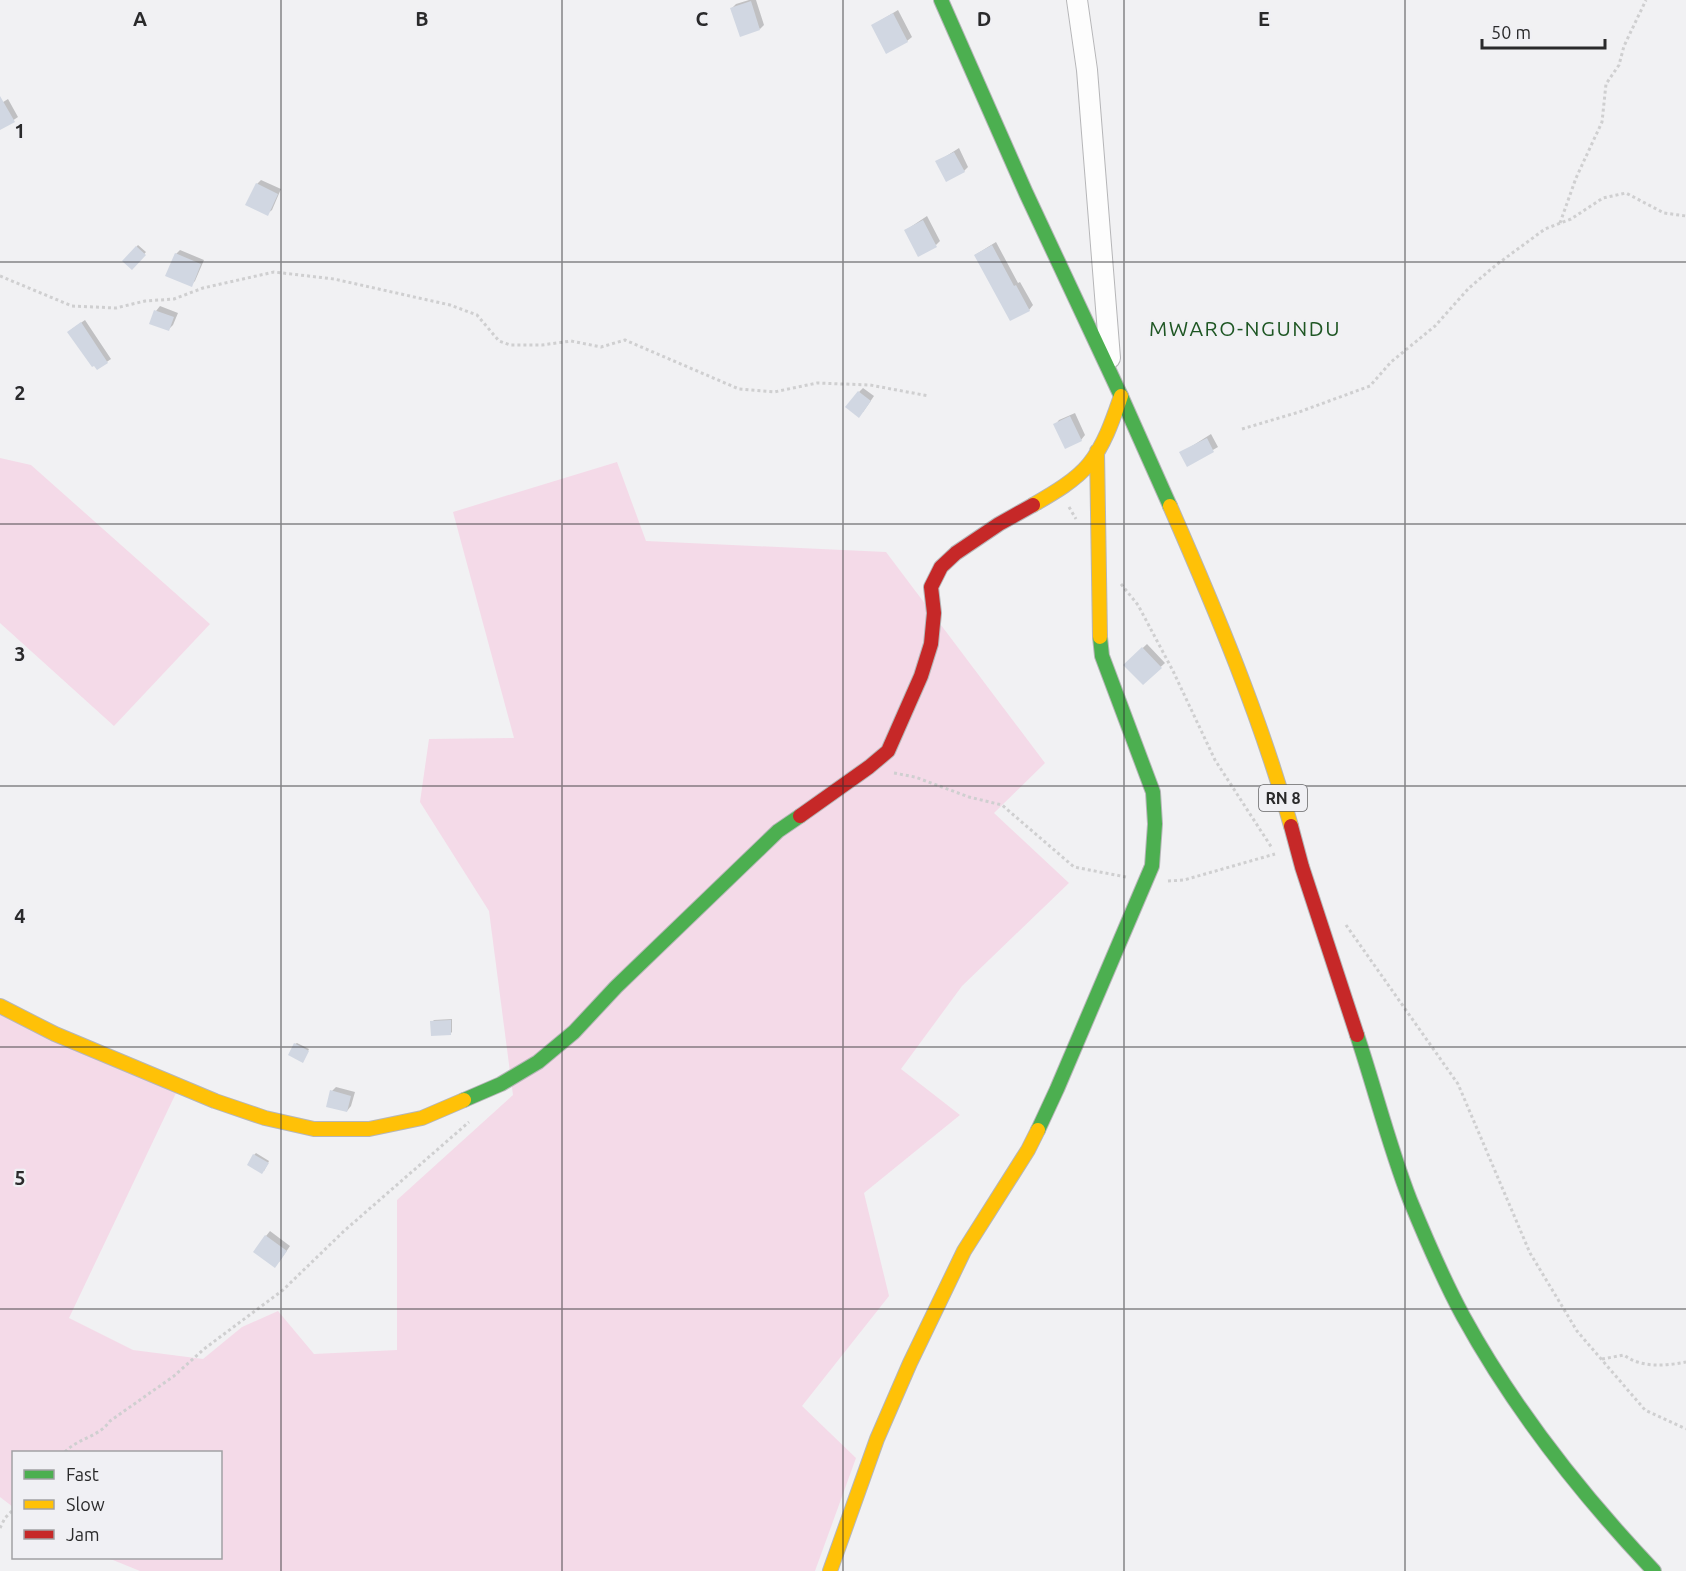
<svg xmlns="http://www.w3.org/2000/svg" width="1686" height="1571" viewBox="0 0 1686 1571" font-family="Ubuntu,sans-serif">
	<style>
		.green { fill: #f4dae8 }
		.shadow { fill: #0003 }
		.building { fill: #d1d7e2 }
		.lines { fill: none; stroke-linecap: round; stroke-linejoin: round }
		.street-casing { stroke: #b6b6b8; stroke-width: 22 }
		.fast-casing { stroke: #b6b6b8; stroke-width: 16 }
		.slow-casing { stroke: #b6b6b8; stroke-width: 16 }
		.jam-casing { stroke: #b6b6b8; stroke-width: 16 }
		.path { stroke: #cfcfd0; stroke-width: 3; stroke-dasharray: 3 3; stroke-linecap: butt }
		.street { stroke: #fdfdfd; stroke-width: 20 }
		.fast { stroke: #4caf50; stroke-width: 14 }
		.slow { stroke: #ffc107; stroke-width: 14 }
		.jam { stroke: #c62828; stroke-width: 14 }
		.grid { fill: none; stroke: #2a2a2b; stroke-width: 1.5; stroke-opacity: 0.55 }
		.labels { text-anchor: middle; stroke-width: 4.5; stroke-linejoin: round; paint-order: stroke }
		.shield { fill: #f0f0f4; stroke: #656567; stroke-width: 1.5 }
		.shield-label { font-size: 16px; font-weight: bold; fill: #2a2a2b }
		.quarter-label { font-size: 21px; letter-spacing: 1.5px; fill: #1e5623; stroke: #f0f0f4 }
		.grid-label { font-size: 20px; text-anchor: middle; font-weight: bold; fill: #2a2a2b; stroke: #f0f0f4; stroke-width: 4.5; stroke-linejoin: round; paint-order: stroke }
	</style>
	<rect width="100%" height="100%" fill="#f1f1f3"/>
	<!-- green -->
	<path class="green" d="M0 458 31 465 210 624 114 726 0 623Z
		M617 462 646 541 886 552 1045 763 994 813 1069 883 962 986 901 1069 960 1115 864 1193 889 1296 802 1406 856 1458 815 1571H140L108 1558H220V1452H14L13 1507 0 1497V1009L176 1093 69 1318 133 1350 203 1359 242 1327 278 1311 314 1354 397 1350V1200L513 1095 489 911 420 802 429 739 514 738 453 512Z"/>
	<!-- shadow -->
	<path class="shadow" d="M749 0H756L764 25 760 29 732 8 736 4Z
		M898 10 912 37 907 41 873 25Z
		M8 99 18 117 0 129V104Z
		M959 148 968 167 964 171 937 162Z
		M261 180 281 189 272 210 267 214 257 184Z
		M927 216 940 241 936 245 906 230Z
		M996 242 1018 283 1020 282 1033 305 1029 310 975 255Z
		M138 245 146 252 132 268 124 261Z
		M180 250 204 260 195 281 191 285 176 254Z
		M160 306 178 313 173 325 169 329 156 311Z
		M85 320 111 359 98 368 72 329Z
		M863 388 874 396 863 412 859 392Z
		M1075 413 1085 435 1081 440 1055 425 1059 420Z
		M1211 434 1218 447 1187 465 1181 453Z
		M1147 644 1165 663 1143 683 1125 665Z
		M452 1019V1032L450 1034 432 1022 434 1020Z
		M297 1043 309 1049 304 1059 295 1044Z
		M336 1087 355 1092 351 1106 347 1111 332 1091Z
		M256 1153 269 1161 264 1171 254 1155Z
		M270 1231 290 1246 279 1262 266 1236Z"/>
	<!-- building -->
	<path class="building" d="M751 1 760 30 740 37 730 8Z
		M893 13 908 42 886 54 871 25Z
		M0 96 15 122 0 130Z
		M954 152 965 172 946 182 935 161Z
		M256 183 278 194 268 216 245 205Z
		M923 220 937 247 918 257 904 230Z
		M992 245 1014 286 1016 285 1030 311 1010 321 974 255Z
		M136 246 146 255 132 270 122 261Z
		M175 253 201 264 192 287 165 276Z
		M154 310 174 317 169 331 149 324Z
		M81 322 108 363 97 370 94 366 92 367 67 332Z
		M858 391 871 401 859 418 845 407Z
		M1070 416 1082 441 1065 449 1053 424Z
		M1207 438 1214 452 1187 467 1179 452Z
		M1142 647 1162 668 1143 685 1123 665Z
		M451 1020V1035L431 1036 430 1021Z
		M294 1043 309 1051 303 1063 288 1055Z
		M330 1090 351 1096 347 1112 326 1107Z
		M253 1154 269 1163 262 1174 247 1165Z
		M265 1235 287 1251 275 1268 253 1252Z"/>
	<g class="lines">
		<!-- street casing -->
		<g class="street-casing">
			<path id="street" d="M1077 0 1087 70 1110 358"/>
		</g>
		<!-- fast casing -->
		<g class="fast-casing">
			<path id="fast" d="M941 0 1026 193 1121 396 1170 506
				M1357 1035C1375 1089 1389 1146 1410 1200 1426 1239 1443 1279 1463 1316 1514 1409 1581 1494 1654 1571
				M464 1100 501 1084 538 1062 574 1032 616 987 778 831 800 816
				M1038 1130 1057 1089 1152 866 1155 824 1153 792 1102 656 1100 637"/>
		</g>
		<!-- slow casing -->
		<g class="slow-casing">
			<path id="slow" d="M1097 451 1100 637
				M1033 505C1052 494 1075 481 1089 464 1105 444 1113 419 1121 396
				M1170 506C1216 611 1260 716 1291 826
				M0 1006 55 1034 215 1101 265 1118 314 1129H369L422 1118 464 1100
				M830 1571 877 1439 910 1363 964 1251 1028 1150 1038 1130"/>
		</g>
		<!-- jam casing -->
		<g class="jam-casing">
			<path id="jam" d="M800 816 869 767 888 751 921 676 931 644 934 613 931 587 941 567 956 553 999 524 1033 505
				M1291 826 1302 867 1357 1035"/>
		</g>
		<!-- path -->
		<path class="path" d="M1560 223 1576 178 1602 122 1606 84 1619 65 1624 46 1646 0
			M0 276 72 306 116 308 145 301 174 299 203 288 274 272 334 279 450 305 477 315 499 341 510 345H542L571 341 601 347 625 340 739 389 774 392 817 383 870 385 929 396
			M1242 429 1299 412 1370 386 1391 362 1435 326 1469 288 1496 265 1545 229 1571 219 1603 198 1626 193 1664 213 1686 216
			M1069 507 1076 519
			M1121 584 1138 605 1173 671 1215 760 1272 848
			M894 773 915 777 969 797 1002 805 1074 867 1126 877
			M1168 881 1184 880 1275 854
			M1346 925 1458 1084 1530 1253 1577 1331 1645 1410 1686 1429
			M1602 1359 1624 1355C1641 1368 1665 1366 1686 1362
			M65 1452C78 1438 99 1437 110 1421L174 1376 204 1349 283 1290 344 1231 469 1122
			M0 1528 5 1518 14 1509"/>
		<!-- street -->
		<use href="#street" class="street"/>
		<!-- fast -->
		<use href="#fast" class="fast"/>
		<!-- slow -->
		<use href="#slow" class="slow"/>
		<!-- jam -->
		<use href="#jam" class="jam"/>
	</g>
	<!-- grid -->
	<path class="grid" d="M281 0V1571M562 0V1571M843 0V1571M1124 0V1571M1405 0V1571M0 262H1686M0 524H1686M0 786H1686M0 1047H1686M0 1309H1686"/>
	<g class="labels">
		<!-- shield labels -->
		<rect class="shield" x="1259" y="785" width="48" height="26" rx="4.5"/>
		<g class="shield-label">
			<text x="1283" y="804">RN 8</text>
		</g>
		<!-- quarter labels -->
		<g class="quarter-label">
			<text x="1245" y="336">MWARO-NGUNDU</text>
		</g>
	</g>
	<g class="grid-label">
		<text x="140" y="26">A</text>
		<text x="422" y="26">B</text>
		<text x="702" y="26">C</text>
		<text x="984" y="26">D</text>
		<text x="1264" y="26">E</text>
		<text x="20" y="138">1</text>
		<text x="20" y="400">2</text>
		<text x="20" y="661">3</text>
		<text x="20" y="923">4</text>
		<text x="20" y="1185">5</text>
	</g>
	<!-- legend -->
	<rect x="12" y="1451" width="210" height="108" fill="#f0f0f4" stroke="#a1a1a4" stroke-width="1.5"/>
	<rect x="24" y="1470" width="30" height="9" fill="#4caf50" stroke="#a1a1a4" stroke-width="1.5"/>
	<text x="66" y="1481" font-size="18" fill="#2a2a2b">Fast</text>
	<rect x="24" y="1500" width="30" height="9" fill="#ffc107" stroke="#a1a1a4" stroke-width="1.5"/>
	<text x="66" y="1511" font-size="18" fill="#2a2a2b">Slow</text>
	<rect x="24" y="1530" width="30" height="9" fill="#c62828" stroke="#a1a1a4" stroke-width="1.5"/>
	<text x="66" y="1541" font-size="18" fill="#2a2a2b">Jam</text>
	<!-- scale -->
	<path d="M1482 39v9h123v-9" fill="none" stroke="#2a2a2b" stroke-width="3"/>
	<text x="1491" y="39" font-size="18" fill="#2a2a2b" stroke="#f0f0f4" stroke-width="4.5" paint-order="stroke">50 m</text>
</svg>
